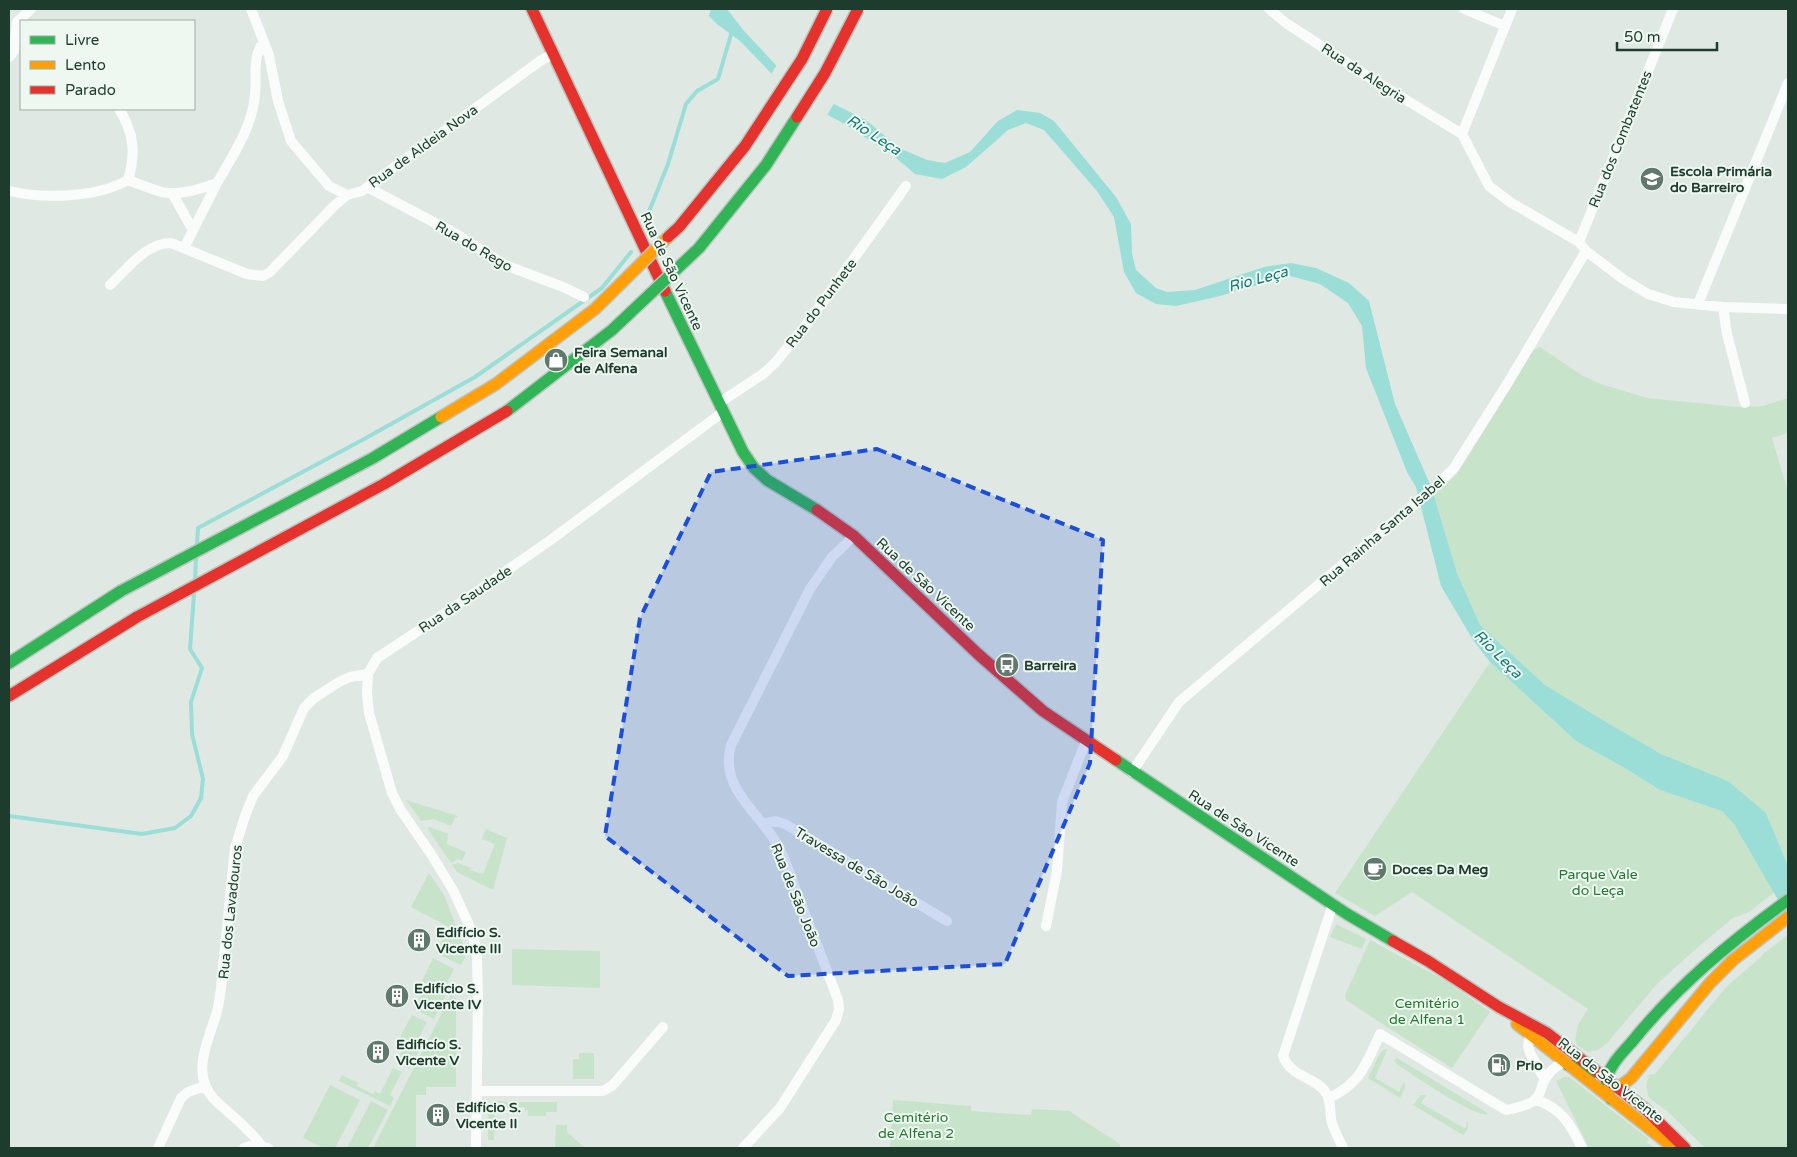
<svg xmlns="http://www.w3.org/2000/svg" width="1797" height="1157" viewBox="0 0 1797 1157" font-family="'Varela Round',sans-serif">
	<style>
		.green { fill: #c7e3ca }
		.water { fill: #9bddd7 }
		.pier { fill: #e0e8e3 }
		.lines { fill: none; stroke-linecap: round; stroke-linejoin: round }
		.stream { stroke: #9bddd7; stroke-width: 4 }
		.fast-casing { stroke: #b9c5be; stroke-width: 14 }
		.slow-casing { stroke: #b9c5be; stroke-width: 14 }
		.jam-casing { stroke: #b9c5be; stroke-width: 14 }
		.street { stroke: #fafcfb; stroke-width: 10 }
		.fast { stroke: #30b455; stroke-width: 11 }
		.slow { stroke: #ff9f0a; stroke-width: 11 }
		.jam { stroke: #e5322d; stroke-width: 11 }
		.fast-bridge-casing { stroke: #bac5bf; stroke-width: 14; stroke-linecap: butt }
		.slow-bridge-casing { stroke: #bac5bf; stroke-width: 14; stroke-linecap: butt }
		.jam-bridge-casing { stroke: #bac5bf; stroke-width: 14; stroke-linecap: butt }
		.fast-bridge { stroke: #30b455; stroke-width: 11 }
		.slow-bridge { stroke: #ff9f0a; stroke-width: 11 }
		.jam-bridge { stroke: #e5322d; stroke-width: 11 }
		.marked { fill: #1d4ed8; fill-opacity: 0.2; stroke: #1d4ed8; stroke-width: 4; stroke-dasharray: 10 6; stroke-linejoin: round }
		.labels { text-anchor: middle; stroke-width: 4; stroke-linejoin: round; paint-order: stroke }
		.street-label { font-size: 14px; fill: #1d3c2d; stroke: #eef8f1 }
		.poi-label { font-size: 14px; font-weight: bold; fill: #1d3c2d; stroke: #eef8f1; text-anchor: start }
		.park-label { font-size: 14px; fill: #237831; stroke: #eef8f1 }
		.water-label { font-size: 15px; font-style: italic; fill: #117a74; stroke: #eef8f1 }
	</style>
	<rect width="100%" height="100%" fill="#e0e8e3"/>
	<!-- green -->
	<path class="green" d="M1540 347 1583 376 1601 384 1647 398 1737 407 1763 406 1788 398V433L1772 438 1788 492V866L1766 813 1728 781 1661 754 1601 719 1545 685 1480 625 1457 573 1434 495 1457 474 1495 413 1531 351Z
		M1490 662 1576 741 1623 767 1660 790 1722 811 1734 824 1775 892 1749 912 1733 918 1697 948 1658 983 1607 1043 1598 1050 1588 1052 1577 1045 1575 1040 1578 1025 1588 1009 1412 892 1375 916 1335 893Z
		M406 800 458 816 457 818 455 817 451 826 434 819 421 821Z
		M430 827 448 834 447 844 466 852 462 861 458 859 451 863 427 828Z
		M486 829 507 838 493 890 457 872 452 865 458 863 471 868 470 870 483 874 495 844 482 839Z
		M429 873 444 895 463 944 465 957 461 965 436 953 449 927 411 907Z
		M1336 924 1366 939 1362 949 1330 937Z
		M1788 935V1148H1705L1667 1111 1649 1098 1646 1087 1649 1075 1655 1074 1726 987 1761 957 1763 954Z
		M1370 940 1448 982 1490 1012 1452 1068 1384 1025 1346 1000 1345 995Z
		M512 949 600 951V988L512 985Z
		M433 958 454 969 443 991 447 993 434 1019 414 1009 427 984 422 981Z
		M451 995 456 998V1087H426V1095H416V1148H373Z
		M412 1015 427 1022 416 1044 421 1047 409 1069 396 1062 407 1041 400 1037Z
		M1385 1049 1387 1050 1375 1078 1399 1092 1404 1081 1405 1088 1400 1098 1368 1078 1380 1053Z
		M579 1053H594V1079H573V1059H579Z
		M1397 1058 1486 1112 1488 1114C1475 1118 1411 1074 1397 1064L1394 1060Z
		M393 1068 402 1072 390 1095 394 1098 390 1106 339 1081 342 1075 358 1083 357 1086 373 1094 375 1091 380 1094Z
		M1564 1077H1569L1649 1139 1646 1142 1655 1148H1589L1556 1081Z
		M330 1085 360 1100 335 1148H323L303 1138Z
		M1421 1095H1426L1421 1103 1464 1128 1466 1127 1467 1121C1470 1126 1467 1131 1463 1135L1413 1105Z
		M893 1100 971 1106V1111L1031 1115 1032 1109 1069 1111 1120 1144V1148H890Z
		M371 1101 388 1110 368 1148H347Z
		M498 1101 508 1102V1107H495L494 1140H488V1111L491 1105Z
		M512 1102H557V1112H546V1116H528V1110H525V1107H512Z
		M556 1125H567V1132L585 1148H555Z"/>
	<!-- water -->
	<path class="water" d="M711 9H727L744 31 789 79 832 103 866 120 899 148 927 160 945 163 970 152 998 121 1017 110 1040 113 1054 121 1116 197 1131 224 1132 253 1136 270 1156 288 1167 292 1195 290 1264 267 1291 263 1316 268 1349 283 1369 301 1395 404 1432 489 1457 573 1480 625 1545 685 1601 719 1661 754 1728 781 1766 813 1788 866V917L1734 824 1722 811 1660 790 1623 767 1576 741 1490 662 1473 640 1441 586 1416 487 1407 472 1366 368 1362 326 1348 303 1320 284 1290 276 1216 297 1176 306 1156 304 1136 293 1124 272 1114 217 1097 191 1044 130 1026 123 1008 130 966 167 942 179 915 174 895 157 845 124 795 98 740 41 717 24 709 16Z"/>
	<!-- pier -->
	<path class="pier" d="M778 63 791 77 835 102 826 117 794 100 770 76Z"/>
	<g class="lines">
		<!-- stream -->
		<path class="stream" d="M646 219 668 164 686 104 697 91 718 79 732 31
			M197 544 198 528 366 438 475 377 602 288 631 252
			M195 579 196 559
			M9 816 142 834 175 828 191 816 201 798 203 779 192 734 191 702 202 668 190 649 194 594"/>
		<!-- fast casing -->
		<g class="fast-casing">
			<path id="fast" d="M665 291 743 452 754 468 767 480 817 510
				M9 663 121 591
				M1116 760 1347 914 1393 941
				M1568 1065 1576 1066 1590 1076
				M1611 1099C1609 1095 1606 1090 1606 1085 1606 1069 1621 1054 1631 1043 1676 987 1730 942 1788 900"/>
		</g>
		<!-- slow casing -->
		<g class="slow-casing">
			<path id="slow" d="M1517 1024 1674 1148
				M1609 1088 1622 1085 1631 1078 1710 983 1733 960 1788 917"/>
		</g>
		<!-- jam casing -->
		<g class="jam-casing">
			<path id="jam" d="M532 9 665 291
				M817 510 854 536 978 654 1043 711 1116 760
				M9 696 137 617
				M1393 941 1428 961 1499 1007 1547 1033 1644 1108 1685 1148"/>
		</g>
		<!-- street -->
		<path class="street" d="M251 9 269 55 278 101 291 141 329 186 347 195 362 191 374 182 540 61 553 54
			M1269 9 1286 23 1367 76 1462 134
			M1464 9 1505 26
			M1512 9 1462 134 1489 186 1510 202 1579 242 1586 251 1623 279 1648 294 1674 302 1723 307 1788 309
			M9 57 14 51 17 22 31 9
			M119 109C134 133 136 153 128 180
			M367 187 456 234 505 265 563 287 584 297
			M9 191C44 199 96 198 128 180 139 184 151 189 162 192 179 196 201 189 217 183 233 155 252 128 255 95 257 78 252 56 263 43
			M172 193 193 230
			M1579 242 1673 9
			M184 248 217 183
			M110 285C127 269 146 243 171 243L247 274 263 276 270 272 334 206 347 195
			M1698 304 1788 83
			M1723 307 1727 334 1745 403
			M719 403 763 374 775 363 806 325 906 186
			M1132 772 1179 702 1437 485 1454 468 1509 381 1586 251
			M763 824 775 821 785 824 947 921
			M1333 904 1283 1056C1291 1078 1317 1077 1326 1093 1332 1102 1329 1113 1332 1123 1335 1132 1339 1140 1343 1148
			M1046 926 1057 871 1062 802 1086 741
			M1534 1033 1530 1035 1528 1046 1530 1053 1545 1080
			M477 1091H603L613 1085 663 1027
			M1329 1098C1361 1083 1366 1064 1380 1034L1506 1110C1516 1108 1528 1106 1536 1099 1541 1094 1541 1087 1544 1081 1548 1073 1556 1066 1564 1062
			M1535 1099C1562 1109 1570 1123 1582 1148
			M261 1145C248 1127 230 1115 214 1099 190 1073 209 1040 217 1011 219 1004 220 996 221 988L235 848 245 816 253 796 283 756 304 708 314 698 339 682 350 677 368 674
			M158 1148 181 1098 188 1092 205 1086
			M244 1148C253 1144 259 1145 268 1148
			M476 1148 478 997 477 957 475 944 469 925 453 890 431 854 400 809 392 793 369 713 367 693 368 674 377 658 450 610 552 539 723 412
			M743 1148 780 1108 836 1020 839 1009 838 1000C825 965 811 929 797 893 791 877 786 859 777 844 758 811 719 788 731 745L810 589 832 557 854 536"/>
		<!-- fast -->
		<use href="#fast" class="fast"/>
		<!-- slow -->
		<use href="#slow" class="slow"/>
		<!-- jam -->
		<use href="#jam" class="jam"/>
		<!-- fast-bridge casing -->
		<g class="fast-bridge-casing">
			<path id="fast-bridge" d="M507 411 612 330 699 248 766 165 797 117
				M121 591 373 458 441 417"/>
		</g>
		<!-- slow-bridge casing -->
		<g class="slow-bridge-casing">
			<path id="slow-bridge" d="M441 417 496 384 595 309 668 237"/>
		</g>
		<!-- jam-bridge casing -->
		<g class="jam-bridge-casing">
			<path id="jam-bridge" d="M797 117 825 73 858 9
				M668 237 679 227 745 146 802 59 827 9
				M137 617 384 484 507 411"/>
		</g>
		<!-- fast-bridge -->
		<use href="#fast-bridge" class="fast-bridge"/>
		<!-- slow-bridge -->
		<use href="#slow-bridge" class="slow-bridge"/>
		<!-- jam-bridge -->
		<use href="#jam-bridge" class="jam-bridge"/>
	</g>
	<!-- marked area -->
	<path class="marked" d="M877 449 1103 540 1090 763 1005 964 788 976 605 836 640 618 711 472Z"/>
	<!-- icons -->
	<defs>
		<g id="school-disc" transform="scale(1.25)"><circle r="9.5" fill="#61786d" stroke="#eef8f1"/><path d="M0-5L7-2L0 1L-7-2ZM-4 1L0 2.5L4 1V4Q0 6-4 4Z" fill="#fff"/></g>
		<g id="shop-disc" transform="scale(1.25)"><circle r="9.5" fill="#61786d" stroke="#eef8f1"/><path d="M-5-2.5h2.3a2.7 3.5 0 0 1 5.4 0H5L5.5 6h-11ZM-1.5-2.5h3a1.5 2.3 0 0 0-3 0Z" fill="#fff"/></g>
		<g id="bus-disc" transform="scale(1.25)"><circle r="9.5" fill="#61786d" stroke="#eef8f1"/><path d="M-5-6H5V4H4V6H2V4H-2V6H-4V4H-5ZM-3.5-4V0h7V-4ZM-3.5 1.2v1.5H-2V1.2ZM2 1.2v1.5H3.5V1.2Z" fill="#fff"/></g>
		<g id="cafe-disc" transform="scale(1.25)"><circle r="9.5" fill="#61786d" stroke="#eef8f1"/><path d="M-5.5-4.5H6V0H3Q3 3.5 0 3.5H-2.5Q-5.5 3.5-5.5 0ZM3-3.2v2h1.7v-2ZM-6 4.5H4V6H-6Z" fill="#fff"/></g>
		<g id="building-disc" transform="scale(1.25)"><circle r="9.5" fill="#61786d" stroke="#eef8f1"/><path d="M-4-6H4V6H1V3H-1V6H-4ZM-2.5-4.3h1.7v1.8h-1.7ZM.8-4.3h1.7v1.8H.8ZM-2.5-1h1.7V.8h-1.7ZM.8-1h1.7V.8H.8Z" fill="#fff"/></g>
		<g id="fuel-disc" transform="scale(1.25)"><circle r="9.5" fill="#61786d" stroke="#eef8f1"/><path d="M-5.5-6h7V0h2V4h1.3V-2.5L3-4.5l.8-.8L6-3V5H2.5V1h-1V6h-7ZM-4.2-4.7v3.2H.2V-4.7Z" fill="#fff"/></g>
	</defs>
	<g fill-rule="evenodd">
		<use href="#school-disc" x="1652" y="179"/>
		<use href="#shop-disc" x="556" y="360"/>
		<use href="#bus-disc" x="1007" y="665"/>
		<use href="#cafe-disc" x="1375" y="869"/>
		<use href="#building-disc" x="419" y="940"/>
		<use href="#building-disc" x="397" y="996"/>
		<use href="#building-disc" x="378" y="1052"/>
		<use href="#fuel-disc" x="1499" y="1065"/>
		<use href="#building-disc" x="438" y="1115"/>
	</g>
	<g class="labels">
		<!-- street labels -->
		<g class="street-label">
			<text transform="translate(1364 73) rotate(33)" y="5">Rua da Alegria</text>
			<text transform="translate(1620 139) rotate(-68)" y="5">Rua dos Combatentes</text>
			<text transform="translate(423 146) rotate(-36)" y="5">Rua de Aldeia Nova</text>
			<text transform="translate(474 246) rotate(30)" y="5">Rua do Rego</text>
			<text transform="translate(672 271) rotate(65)" y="5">Rua de São Vicente</text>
			<text transform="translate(821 303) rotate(-53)" y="5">Rua do Punhete</text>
			<text transform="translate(1382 531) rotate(-41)" y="5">Rua Rainha Santa Isabel</text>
			<text transform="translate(926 584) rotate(43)" y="5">Rua de São Vicente</text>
			<text transform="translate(465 599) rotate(-34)" y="5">Rua da Saudade</text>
			<text transform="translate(1244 828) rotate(33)" y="5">Rua de São Vicente</text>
			<text transform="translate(857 867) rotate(31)" y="5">Travessa de São João</text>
			<text transform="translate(796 895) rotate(68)" y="5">Rua de São João</text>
			<text transform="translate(230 912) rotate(-84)" y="5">Rua dos Lavadouros</text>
			<text transform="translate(1611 1080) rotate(38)" y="5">Rua de São Vicente</text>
		</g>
		<!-- poi labels -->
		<g class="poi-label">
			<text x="1670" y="176">Escola Primária<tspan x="1670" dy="16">do Barreiro</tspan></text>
			<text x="574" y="357">Feira Semanal<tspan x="574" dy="16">de Alfena</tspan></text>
			<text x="1024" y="670">Barreira</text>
			<text x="1392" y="874">Doces Da Meg</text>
			<text x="436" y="937">Edifício S.<tspan x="436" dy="16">Vicente III</tspan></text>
			<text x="414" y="993">Edifício S.<tspan x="414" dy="16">Vicente IV</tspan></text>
			<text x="396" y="1049">Edificío S.<tspan x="396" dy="16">Vicente V</tspan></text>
			<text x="1516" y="1070">Prio</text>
			<text x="456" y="1112">Edifício S.<tspan x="456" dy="16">Vicente II</tspan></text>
		</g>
		<!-- park labels -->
		<g class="park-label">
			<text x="1598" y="879">Parque Vale<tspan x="1598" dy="16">do Leça</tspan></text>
			<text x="1427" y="1008">Cemitério<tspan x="1427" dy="16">de Alfena 1</tspan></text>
			<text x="916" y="1122">Cemitério<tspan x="916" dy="16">de Alfena 2</tspan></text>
		</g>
		<!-- water labels -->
		<g class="water-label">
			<text transform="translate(874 135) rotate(33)" y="5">Rio Leça</text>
			<text transform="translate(1258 279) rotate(-15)" y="5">Rio Leça</text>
			<text transform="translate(1498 654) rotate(45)" y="5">Rio Leça</text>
		</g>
	</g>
	<!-- border -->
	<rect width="1797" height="1157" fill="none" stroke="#1d3c2d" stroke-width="20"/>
	<!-- legend -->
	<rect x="20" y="20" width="175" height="90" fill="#eef8f1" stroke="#9aada3"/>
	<rect x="30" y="36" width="25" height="8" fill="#30b455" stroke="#9aada3"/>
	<text x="65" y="45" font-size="15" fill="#1d3c2d">Livre</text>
	<rect x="30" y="61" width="25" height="8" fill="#ff9f0a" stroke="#9aada3"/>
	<text x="65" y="70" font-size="15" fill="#1d3c2d">Lento</text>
	<rect x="30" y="86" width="25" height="8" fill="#e5322d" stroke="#9aada3"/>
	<text x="65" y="95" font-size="15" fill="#1d3c2d">Parado</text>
	<!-- scale -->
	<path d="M1617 42v8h100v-8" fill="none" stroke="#1d3c2d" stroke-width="2.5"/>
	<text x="1624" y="42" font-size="15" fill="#1d3c2d" stroke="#eef8f1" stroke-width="4" paint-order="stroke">50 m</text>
</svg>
